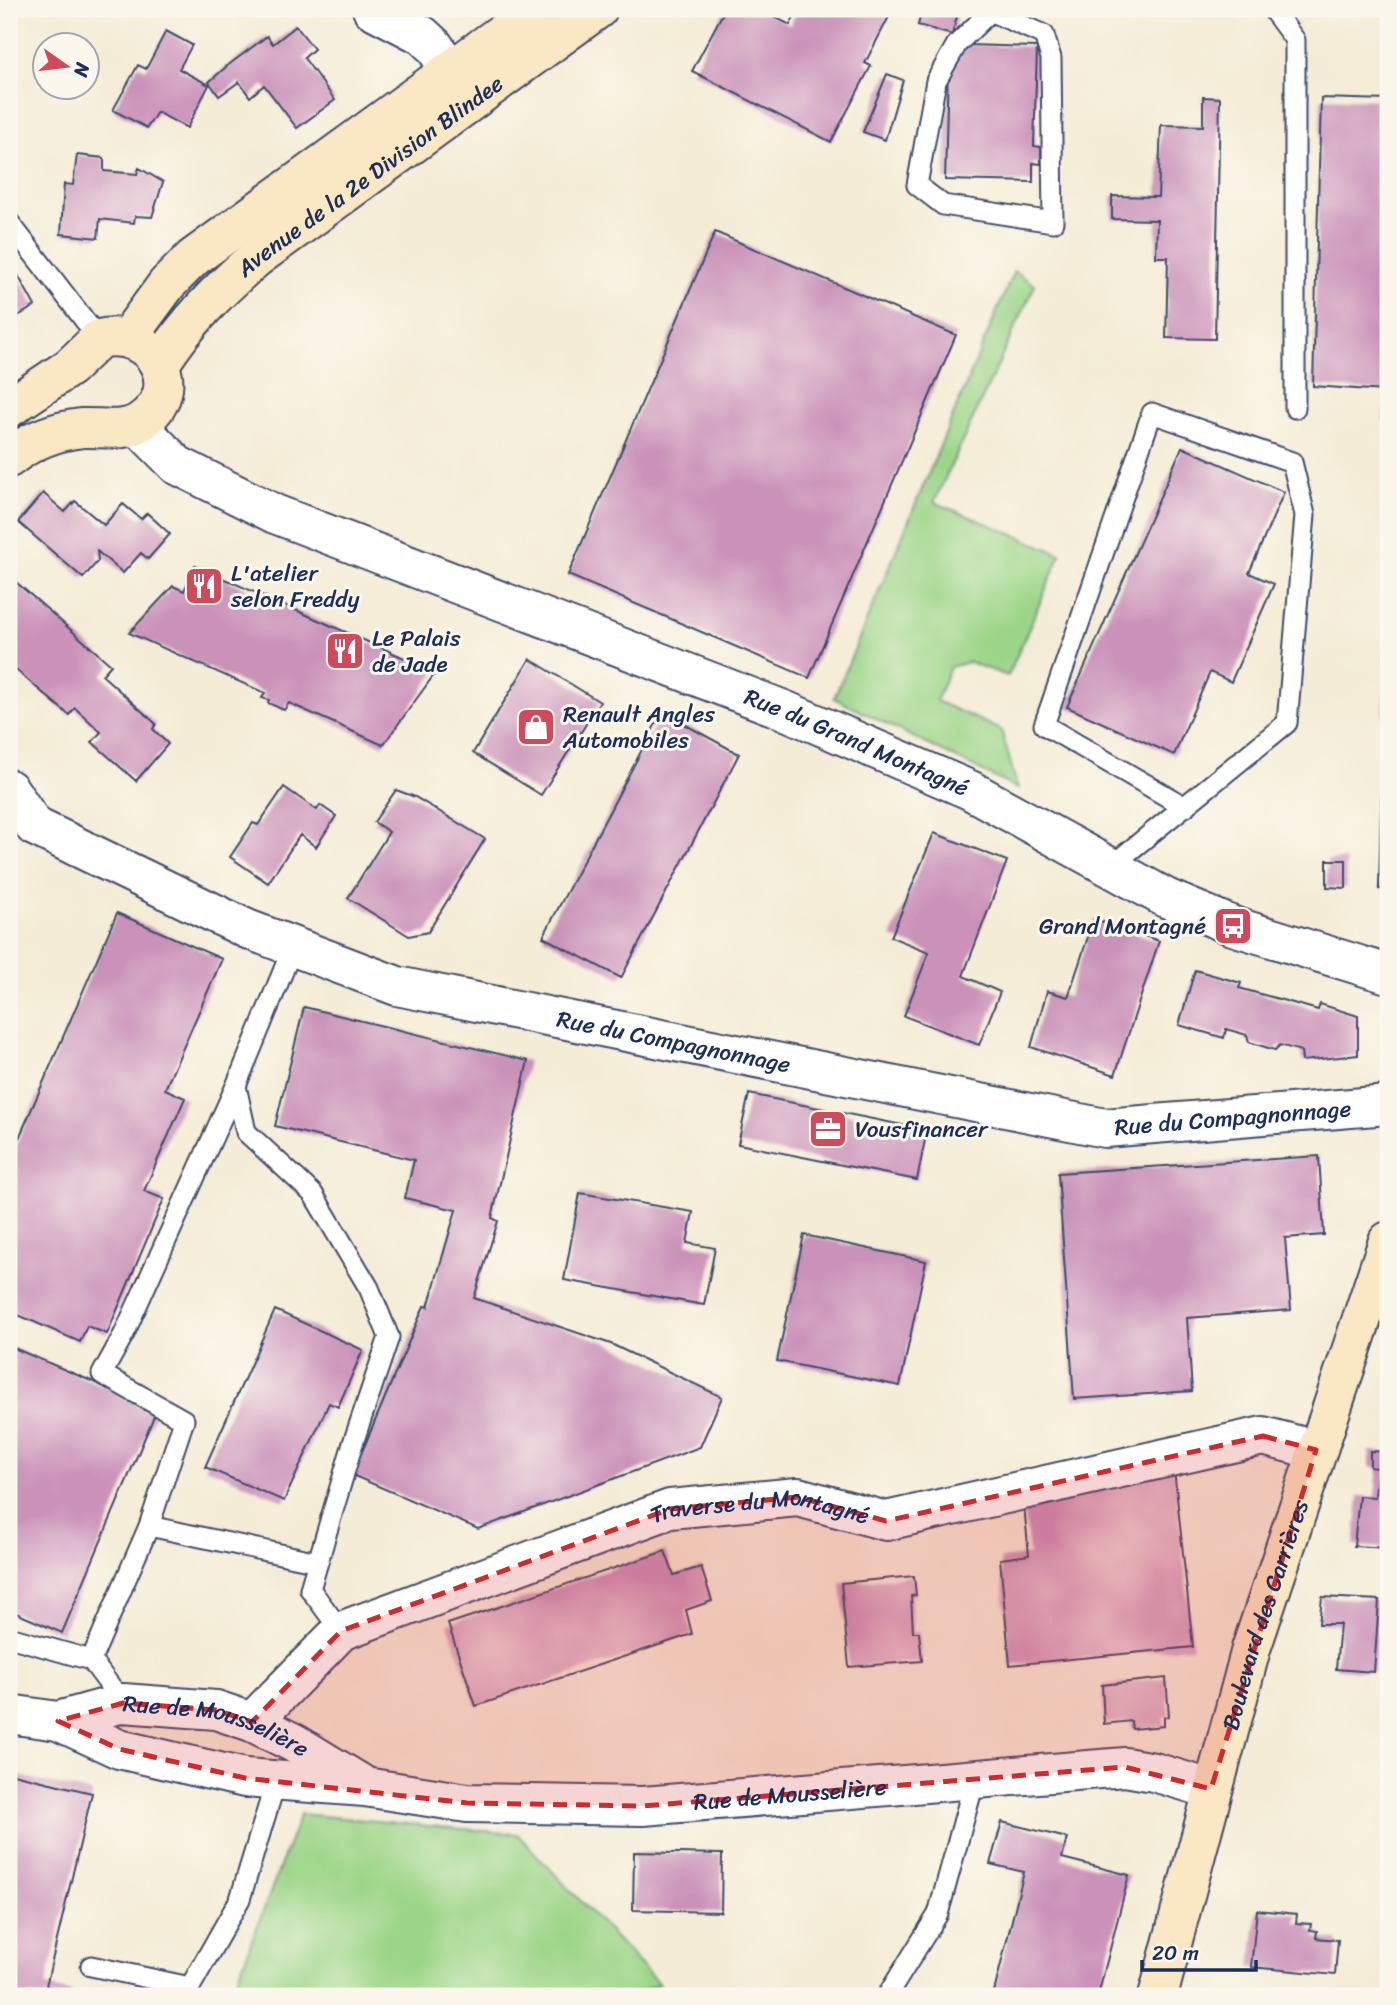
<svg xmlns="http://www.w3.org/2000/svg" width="1397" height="2005" viewBox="0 0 1397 2005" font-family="Sriracha,sans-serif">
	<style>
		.green { fill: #9cd588; stroke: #5c8273; stroke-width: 2 }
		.building { fill: #ca92b9 }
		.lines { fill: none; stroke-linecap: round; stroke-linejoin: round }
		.lane-casing { stroke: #3c4b70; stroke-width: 23 }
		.street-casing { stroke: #3c4b70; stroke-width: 42 }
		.secondary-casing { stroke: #3c4b70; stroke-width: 42 }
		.lane { stroke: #fff; stroke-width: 19 }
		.street { stroke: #fff; stroke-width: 38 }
		.secondary { stroke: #fae7c3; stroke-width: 38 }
		.marked { fill: #d62828; fill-opacity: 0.2; stroke: #d62828; stroke-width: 5; stroke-dasharray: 14 9; stroke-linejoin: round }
		.labels { text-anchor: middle; stroke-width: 6; stroke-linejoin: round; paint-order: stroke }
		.street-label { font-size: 23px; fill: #1b2f5e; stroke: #fbf7ec }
		.poi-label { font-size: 23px; fill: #1b2f5e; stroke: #fbf7ec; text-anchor: start }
	</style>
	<rect width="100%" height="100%" fill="#fbf7ec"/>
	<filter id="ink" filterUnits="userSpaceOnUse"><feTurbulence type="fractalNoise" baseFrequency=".0143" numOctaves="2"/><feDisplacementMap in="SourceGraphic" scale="14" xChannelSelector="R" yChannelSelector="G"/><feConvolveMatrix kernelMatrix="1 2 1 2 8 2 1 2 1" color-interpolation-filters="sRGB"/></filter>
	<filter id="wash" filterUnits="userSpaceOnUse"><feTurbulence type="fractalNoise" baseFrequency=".00686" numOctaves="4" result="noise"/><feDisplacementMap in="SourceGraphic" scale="28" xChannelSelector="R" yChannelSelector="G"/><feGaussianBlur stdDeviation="1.57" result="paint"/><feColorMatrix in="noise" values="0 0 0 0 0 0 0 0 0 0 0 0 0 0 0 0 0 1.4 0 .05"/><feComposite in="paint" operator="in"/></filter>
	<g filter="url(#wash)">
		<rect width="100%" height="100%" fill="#f4ecd6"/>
		<!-- green -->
		<path class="green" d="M1014 271 1035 285 934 502 1061 554 1008 676 968 662 950 667 936 701 1001 730 1018 789 834 698Z
			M300 1814 517 1834 659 1984 628 1996H231Z"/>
		<g id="blocks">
			<!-- building -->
			<path class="building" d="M725 9H759L790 25 798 9H893L865 63 871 66 831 142 692 71Z
				M918 9H959L952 35 918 25 922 11Z
				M296 26 314 49 304 58 335 100 297 128 264 85 250 97 239 82 219 96 209 82 227 66 267 36 273 44Z
				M166 31 192 45 179 69 209 85 187 128 157 112 147 128 113 110 138 65 146 69Z
				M967 45 1037 47 1034 146 1041 147V164L1033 163V182L945 180 948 65Z
				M887 74 903 80 885 140 863 132Z
				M1203 97 1220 98 1215 339 1166 338 1168 257H1156L1157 220 1112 219V196L1158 197 1161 125 1203 126Z
				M1321 98 1388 100V421H1383L1385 391 1313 386Z
				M77 155 104 158V171L137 174 139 168 163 182 152 217 135 216 134 223 100 219 98 238 61 234 64 184 73 185Z
				M715 232 956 335 809 678 568 575Z
				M9 259 35 306 9 321Z
				M1182 447 1284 492 1249 573 1274 584 1231 682 1210 672 1174 755 1067 707Z
				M43 493 65 512 75 501 104 525 123 504 141 519 147 513 170 534 148 559 141 553 123 573 97 551 98 561 83 578 18 522Z
				M195 566 316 619 436 672 383 745 289 703 284 710 268 703 269 700 262 698 265 693 129 633 173 586 184 591Z
				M16 582 111 665 102 675 156 724 153 729 168 744 136 781 92 742 101 732 75 708 69 715 9 664V591Z
				M1386 604H1388V889H1379Z
				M530 659 600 702 541 795 473 753Z
				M662 712 739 754 621 978 543 937Z
				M284 787 317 810 320 805 336 816 316 847 300 835 268 883 230 857 253 823 258 825Z
				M396 790 415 797 485 839 428 932 409 936 348 898 389 832 374 822Z
				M934 833 1007 861 963 976 1000 992 979 1045 904 1016 929 952 891 937Z
				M1327 860H1346V888L1327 887Z
				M117 913 222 959 165 1089 185 1098 144 1191 164 1199 107 1334 87 1326 80 1342 9 1311V1161Z
				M1094 919 1159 941 1115 1075 1031 1047 1047 991 1068 997Z
				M1195 970 1241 983 1239 988 1318 1010 1320 1004 1358 1016V1055L1302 1061 1301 1051 1280 1045 1275 1050 1249 1042 1247 1035 1226 1029 1224 1038 1179 1025Z
				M304 1007 528 1061 492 1218 498 1221 474 1298 611 1344 722 1397 700 1447 478 1529 352 1475 424 1306 428 1307 456 1210 405 1198 414 1160 275 1126Z
				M749 1094 927 1130 917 1180 738 1144Z
				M1319 1156 1324 1235 1285 1238 1291 1310 1187 1318 1192 1391 1074 1399 1058 1173Z
				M580 1193 693 1212 687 1243 715 1248 704 1305 564 1280Z
				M804 1235 926 1261 900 1386 777 1361Z
				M275 1310 363 1350 338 1407 329 1403 284 1501 205 1467Z
				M9 1346 157 1409 62 1633 9 1610Z
				M1370 1451 1388 1452V1548L1354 1546 1359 1496 1375 1497 1378 1468 1370 1467Z
				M1174 1469 1193 1647 1010 1665 1000 1559 1029 1555 1024 1506Z
				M665 1551 674 1575 701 1567 712 1601 686 1610 692 1634 476 1706 448 1624Z
				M914 1576 916 1595 911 1596 913 1632H919L922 1661 849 1667 841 1583Z
				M1322 1597 1379 1600 1374 1672 1336 1669 1340 1624H1319Z
				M1166 1678 1169 1716 1164 1717V1726L1132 1729 1131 1721 1104 1724 1102 1685Z
				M9 1773 92 1793 46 1986 72 1993 71 1996H9Z
				M1002 1822 1067 1838 1062 1858 1129 1875 1098 1996H993L1024 1872 990 1864Z
				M634 1852 722 1854 721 1912 633 1910Z
				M1257 1910 1297 1914 1296 1923 1311 1924 1310 1930 1317 1931 1316 1938 1338 1940 1335 1975 1251 1967Z"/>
		</g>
	</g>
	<g filter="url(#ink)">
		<use href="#blocks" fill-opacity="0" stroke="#3c4b70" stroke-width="2"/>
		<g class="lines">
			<!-- lane casing -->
			<g class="lane-casing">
				<path id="lane" d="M1272 9 1295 40V408
					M992 12 1044 35 1051 58 1053 222 943 205 917 185 936 81 957 44 993 9
					M9 222 99 339
					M1111 866 1287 723 1305 515 1292 462 1152 413 1044 725 1185 807
					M293 947 236 1086 246 1132 313 1194 369 1288 389 1337 353 1443 310 1589 341 1631
					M149 1526 318 1562
					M9 1637 91 1660 149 1526 184 1420 102 1374 124 1334 236 1086
					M91 1660 123 1703
					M91 1966 190 1987
					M185 1996 240 1899 276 1781
					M887 1996 938 1914 975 1779"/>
			</g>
			<!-- street casing -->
			<g class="street-casing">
				<g id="street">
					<path d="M372 9 422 35 434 46 468 97"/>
					<path id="s1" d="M137 425 177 465 275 514 784 710 970 790 1166 898 1233 926 1388 974"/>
					<path id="s2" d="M9 789 34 826 247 929 397 986 1105 1128 1388 1105"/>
					<path id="s3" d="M9 1714 58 1721 119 1749 245 1778 365 1787 467 1803 643 1806 1125 1767 1154 1772 1211 1789"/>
					<path id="s4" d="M58 1721 123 1703 216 1710 252 1722 294 1743 361 1784"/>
					<path id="s5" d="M252 1722 341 1631 670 1509 798 1497 886 1521 1263 1436 1316 1450"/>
				</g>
			</g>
			<!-- secondary casing -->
			<g class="secondary-casing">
				<g id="secondary">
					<path d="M128 337 167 284 193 258 535 9"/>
					<path id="s6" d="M160 364C187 322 218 290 256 258L598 9"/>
					<path d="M9 408 70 367 99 339C154 326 189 390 140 422 124 433 101 427 82 428 54 431 31 440 9 458"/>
					<path id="s7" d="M1158 1996 1251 1649 1388 1241"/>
				</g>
			</g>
			<!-- lane -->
			<use href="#lane" class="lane"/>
			<!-- street -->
			<use href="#street" class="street"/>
			<!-- secondary -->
			<use href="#secondary" class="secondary"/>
		</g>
	</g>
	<!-- marked area -->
	<path class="marked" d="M1263 1436 1316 1450 1211 1789 1125 1767 643 1806 467 1803 245 1778 119 1749 58 1721 123 1703 216 1710 252 1722 341 1631 670 1509 798 1497 886 1521Z"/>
	<!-- icons -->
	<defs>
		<g id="restaurant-square" transform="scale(2.0125)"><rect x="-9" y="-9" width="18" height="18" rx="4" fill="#d1495b" stroke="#fbf7ec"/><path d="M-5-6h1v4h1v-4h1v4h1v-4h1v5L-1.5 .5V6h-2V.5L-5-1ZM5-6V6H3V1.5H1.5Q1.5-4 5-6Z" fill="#fff"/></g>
		<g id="shop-square" transform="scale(2.0125)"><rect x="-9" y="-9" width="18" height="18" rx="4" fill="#d1495b" stroke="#fbf7ec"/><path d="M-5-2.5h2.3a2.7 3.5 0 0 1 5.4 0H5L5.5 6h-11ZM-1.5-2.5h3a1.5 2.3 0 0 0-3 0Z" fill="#fff"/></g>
		<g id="bus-square" transform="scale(2.0125)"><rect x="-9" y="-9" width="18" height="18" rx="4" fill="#d1495b" stroke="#fbf7ec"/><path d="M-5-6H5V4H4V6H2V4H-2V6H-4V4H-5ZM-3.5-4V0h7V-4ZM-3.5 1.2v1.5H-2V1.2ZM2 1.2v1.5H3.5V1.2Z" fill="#fff"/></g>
		<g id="office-square" transform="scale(2.0125)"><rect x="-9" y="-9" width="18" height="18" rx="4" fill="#d1495b" stroke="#fbf7ec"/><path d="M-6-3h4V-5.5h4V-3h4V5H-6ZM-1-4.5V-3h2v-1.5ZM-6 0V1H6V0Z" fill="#fff"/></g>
	</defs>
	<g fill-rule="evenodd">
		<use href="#restaurant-square" x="204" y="586"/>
		<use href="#restaurant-square" x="345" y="651"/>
		<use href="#shop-square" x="536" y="727"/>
		<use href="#bus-square" x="1233" y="926"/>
		<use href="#office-square" x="828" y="1129"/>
	</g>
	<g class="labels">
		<!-- street labels -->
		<g class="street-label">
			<text dy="8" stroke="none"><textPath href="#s6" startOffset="284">Avenue de la 2e Division Blindee</textPath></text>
			<text dy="8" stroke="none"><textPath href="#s1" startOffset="791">Rue du Grand Montagné</textPath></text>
			<text dy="8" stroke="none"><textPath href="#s2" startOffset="724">Rue du Compagnonnage</textPath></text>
			<text dy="8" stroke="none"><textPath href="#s2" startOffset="1292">Rue du Compagnonnage</textPath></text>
			<text dy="8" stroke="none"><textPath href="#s5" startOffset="569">Traverse du Montagné</textPath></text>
			<text dy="8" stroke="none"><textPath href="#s7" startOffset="396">Boulevard des Carrières</textPath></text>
			<text dy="8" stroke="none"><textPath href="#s4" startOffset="164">Rue de Mousselière</textPath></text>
			<text dy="8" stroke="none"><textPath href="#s3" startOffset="793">Rue de Mousselière</textPath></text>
		</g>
		<!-- poi labels -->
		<g class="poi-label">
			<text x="231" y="581">L'atelier<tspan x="231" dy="26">selon Freddy</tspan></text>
			<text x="372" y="646">Le Palais<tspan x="372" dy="26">de Jade</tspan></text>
			<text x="563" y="722">Renault Angles<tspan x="563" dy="26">Automobiles</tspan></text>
			<text x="1206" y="934" text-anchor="end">Grand Montagné</text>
			<text x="855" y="1137">Vousfinancer</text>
		</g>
	</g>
	<!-- margin -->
	<rect width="1397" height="2005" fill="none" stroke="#fbf7ec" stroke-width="35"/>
	<!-- north arrow -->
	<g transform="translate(66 66) rotate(104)"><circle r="33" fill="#fbf7ec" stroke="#a1a7b3" stroke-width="2"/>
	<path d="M0-5L12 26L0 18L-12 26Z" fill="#d1495b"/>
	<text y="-10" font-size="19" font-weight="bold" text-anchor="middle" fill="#1b2f5e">N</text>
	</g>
	<!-- scale -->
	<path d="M1142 1960v10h114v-10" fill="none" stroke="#1b2f5e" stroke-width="3.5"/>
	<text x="1152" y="1960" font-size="21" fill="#1b2f5e" stroke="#fbf7ec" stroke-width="5" paint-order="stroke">20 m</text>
</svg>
